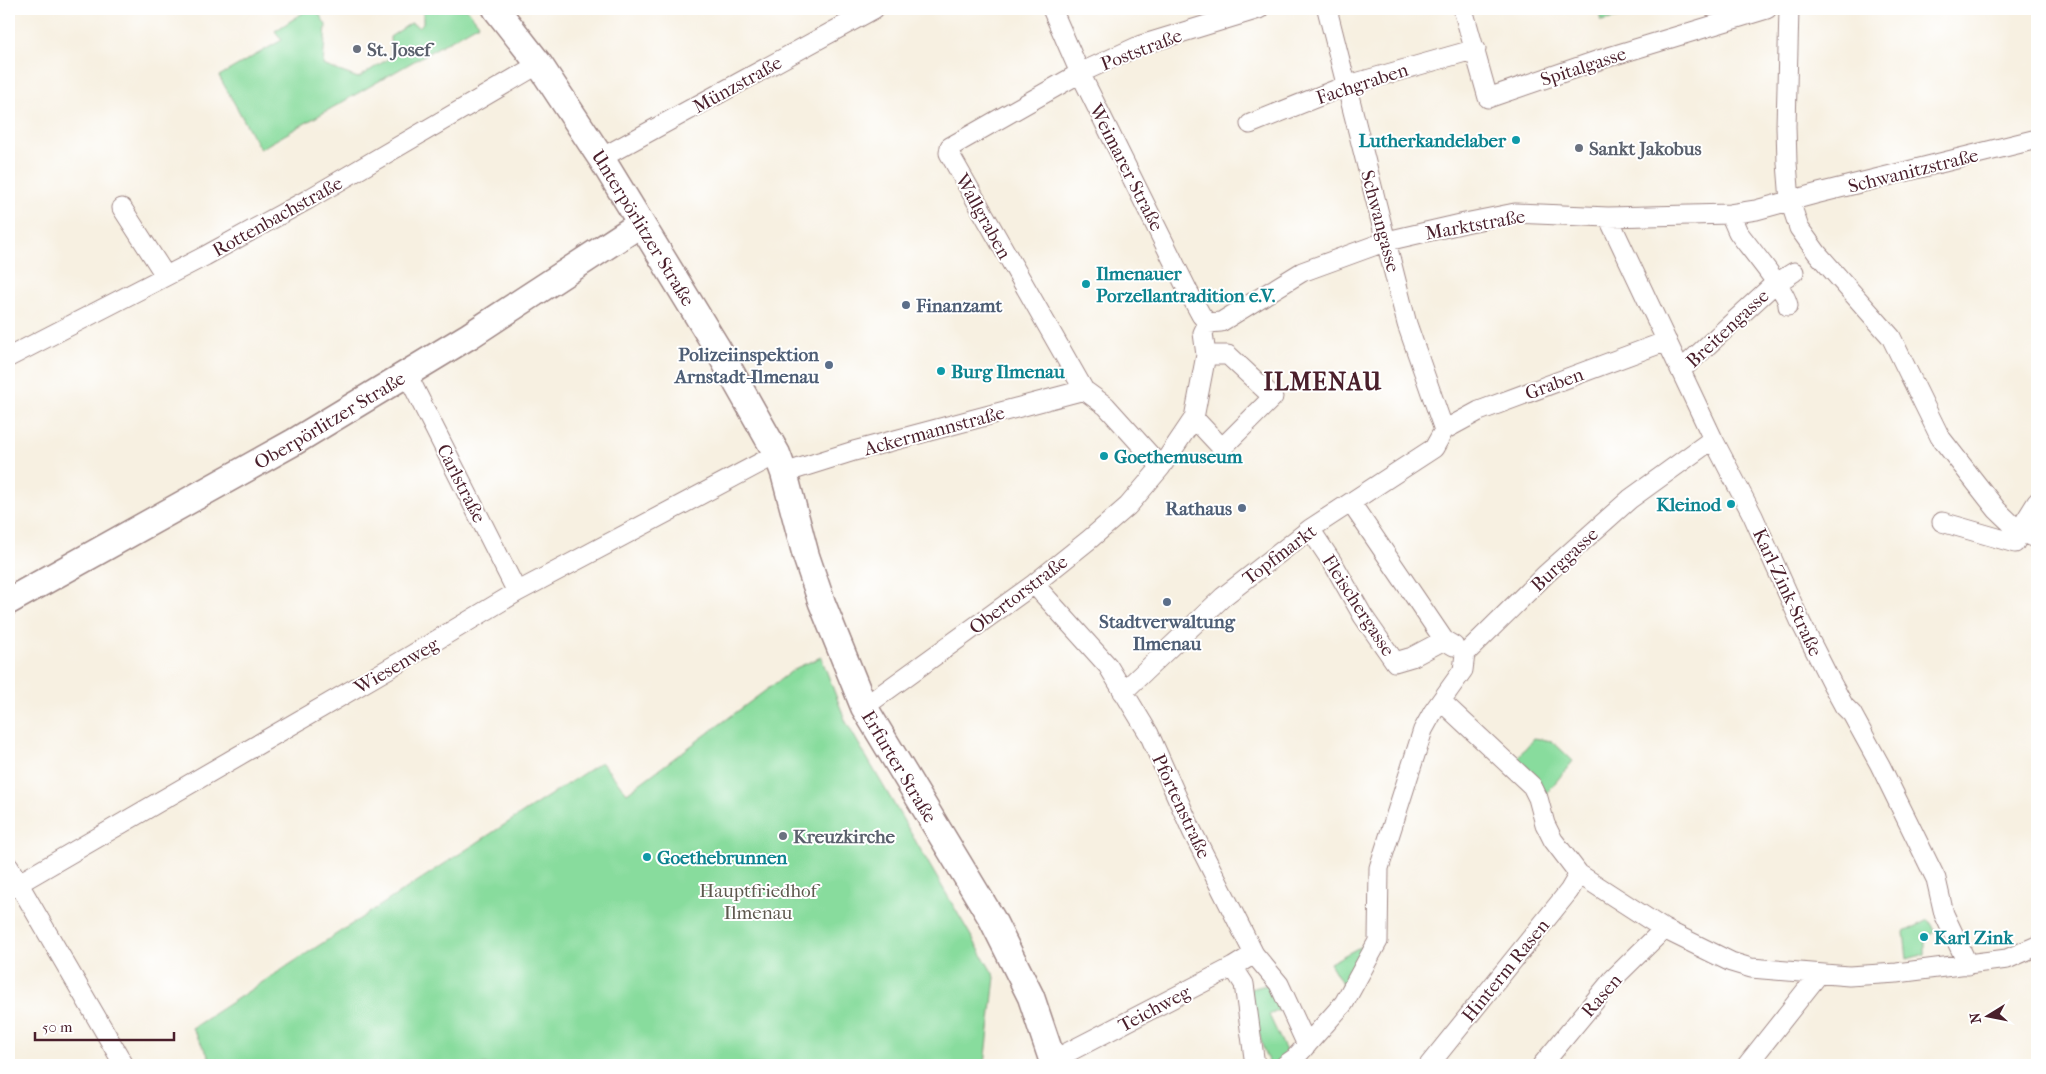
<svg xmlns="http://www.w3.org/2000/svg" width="2046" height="1074" viewBox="0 0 2046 1074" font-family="'IM FELL French Canon',serif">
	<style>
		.green { fill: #88dc9d; stroke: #697e64 }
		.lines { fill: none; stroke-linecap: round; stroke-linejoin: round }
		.street-casing { stroke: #a08886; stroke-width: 21 }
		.secondary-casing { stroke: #a08886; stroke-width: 29 }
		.street { stroke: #fff; stroke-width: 19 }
		.secondary { stroke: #fff; stroke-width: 26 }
		.worship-dot { fill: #6b7280; stroke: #fff; stroke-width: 2 }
		.culture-dot { fill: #0f9aa8; stroke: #fff; stroke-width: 2 }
		.service-dot { fill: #5c6f8a; stroke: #fff; stroke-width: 2 }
		.labels { text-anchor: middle; stroke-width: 4; stroke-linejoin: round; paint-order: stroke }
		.worship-label { font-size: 19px; font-weight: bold; fill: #5b616d; stroke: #fff; text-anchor: start }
		.street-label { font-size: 19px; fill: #4a1f2b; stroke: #fff }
		.culture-label { font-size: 19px; font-weight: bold; fill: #0d838f; stroke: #fff; text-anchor: start }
		.service-label { font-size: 19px; font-weight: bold; fill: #4e5e75; stroke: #fff; text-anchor: end }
		.park-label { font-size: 19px; fill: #5d584d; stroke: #fff }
		.district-label { font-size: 24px; font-weight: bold; letter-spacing: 1px; fill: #4a1f2b; stroke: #fff }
	</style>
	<rect width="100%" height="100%" fill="#fff"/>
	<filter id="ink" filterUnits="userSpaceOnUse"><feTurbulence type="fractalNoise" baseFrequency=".02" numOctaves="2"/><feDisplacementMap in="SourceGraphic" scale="10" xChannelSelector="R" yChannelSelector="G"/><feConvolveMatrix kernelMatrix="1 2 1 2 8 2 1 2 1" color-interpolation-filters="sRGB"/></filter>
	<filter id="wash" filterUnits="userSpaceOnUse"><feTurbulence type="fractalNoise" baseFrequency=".0096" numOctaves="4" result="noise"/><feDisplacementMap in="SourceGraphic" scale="20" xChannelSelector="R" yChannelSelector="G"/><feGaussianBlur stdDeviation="1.12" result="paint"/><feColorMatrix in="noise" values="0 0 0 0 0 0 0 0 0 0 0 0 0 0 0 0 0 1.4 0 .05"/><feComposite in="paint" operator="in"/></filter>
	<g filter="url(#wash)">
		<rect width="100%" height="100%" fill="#f7f0e1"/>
		<!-- green -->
		<path class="green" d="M309 9H316L326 25 323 65 358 78 391 57 390 37 411 23 419 27 423 23V9H467L479 24 260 149 219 76 282 40 275 31Z
			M1598 9H1626L1627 16 1601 21Z
			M821 657 846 722 995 977 985 1065H214L192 1028 601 762 627 793 796 668Z
			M1534 738 1552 741 1573 761 1546 794 1529 776 1517 758Z
			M1929 920 1935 930 1925 939V954L1907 959 1904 932Z
			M1369 942 1346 990 1330 963Z
			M1270 984 1281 1009 1269 1015 1287 1053 1275 1065H1270C1259 1045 1256 1013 1250 989Z"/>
	</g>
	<g filter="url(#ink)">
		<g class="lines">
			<!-- street casing -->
			<g class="street-casing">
				<path id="street" d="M1052 9 1080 73 1188 291 1201 315 1208 323
					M1327 9 1407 324 1444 430
					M1463 9 1488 98 1602 59 1767 9
					M1789 9 1786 126 1787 163 1790 201 1799 228 1817 253 1891 337 1940 437 1997 510 2019 531 2037 539
					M1250 124 1345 86 1476 49
					M601 158 874 9
					M122 208 165 275
					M1730 214C1733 220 1735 226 1738 232 1747 245 1789 294 1788 306
					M1608 217 1713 439 1753 516 1801 623 1832 684 1844 706 1852 714 1880 765 1936 879 1944 914 1968 965
					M1208 323 1221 322 1302 272 1387 241 1465 223 1515 213 1608 217 1730 214 1756 210 1815 194 2037 139
					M9 357 205 256 307 200 539 64
					M1681 370 1772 286 1794 272
					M407 374 517 592
					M1194 418 1222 448 1273 397 1228 355H1206
					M1444 430 1479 411 1667 341
					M1161 467 1106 406 1084 390 949 153 950 147 1080 73 1141 45 1259 9
					M784 473 854 451 1084 390
					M1351 503 1444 640 1454 646
					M1942 522 2015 543 2019 531 2037 502
					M1310 529 1334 565 1363 616 1395 662 1412 657 1444 640
					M1034 584 1108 666 1149 734 1192 831 1254 954 1279 984 1307 1045
					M1123 692 1223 597 1264 565 1310 529 1434 448 1444 430
					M1441 701 1532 786 1538 798 1545 824 1553 840 1579 874 1664 929 1731 962 1751 968 1849 976 1897 973 2007 959 2037 946
					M864 707 1034 584 1090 539 1128 506 1161 467 1194 418 1206 355 1203 333 1208 323
					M9 867 124 1065
					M9 889 400 662 517 592 777 454
					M1233 967 1244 984 1255 1065
					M1053 1060 1233 967 1254 954
					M1285 1065 1295 1058 1344 1003 1378 941 1379 868 1423 730 1433 712 1463 670 1465 654 1546 574 1630 499 1713 439
					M1429 1065 1569 891 1579 874
					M1542 1065 1613 979 1664 929
					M1747 1065 1819 974"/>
			</g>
			<!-- secondary casing -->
			<g class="secondary-casing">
				<g id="secondary">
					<path id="s1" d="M496 9 539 64 601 158 716 346 777 454 784 473 806 556 822 603 864 707 992 919 1031 997 1054 1065"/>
					<path id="s2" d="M9 601 294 442 469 336 640 224"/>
				</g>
			</g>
			<!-- street -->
			<use href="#street" class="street"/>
			<!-- secondary -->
			<use href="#secondary" class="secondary"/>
		</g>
	</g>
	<!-- markers -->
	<g class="worship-dot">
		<circle cx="357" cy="49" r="5"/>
		<circle cx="1579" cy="148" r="5"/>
		<circle cx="783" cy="836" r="5"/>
	</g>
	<g class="culture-dot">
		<circle cx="1516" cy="140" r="5"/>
		<circle cx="1086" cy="284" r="5"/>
		<circle cx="941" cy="371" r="5"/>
		<circle cx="1104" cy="456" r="5"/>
		<circle cx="1731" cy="504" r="5"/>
		<circle cx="647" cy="857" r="5"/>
		<circle cx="1924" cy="937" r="5"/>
	</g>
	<g class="service-dot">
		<circle cx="906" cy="305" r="5"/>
		<circle cx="829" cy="365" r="5"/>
		<circle cx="1242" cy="508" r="5"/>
		<circle cx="1167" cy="602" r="5"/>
	</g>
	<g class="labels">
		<!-- worship labels -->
		<g class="worship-label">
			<text x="367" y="56">St. Josef</text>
			<text x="1589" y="155">Sankt Jakobus</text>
			<text x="793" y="843">Kreuzkirche</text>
		</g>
		<!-- street labels -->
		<g class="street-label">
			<text transform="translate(1141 49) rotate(-21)" y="7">Poststraße</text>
			<text transform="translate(1583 66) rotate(-18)" y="7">Spitalgasse</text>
			<text transform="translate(1362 83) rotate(-18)" y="7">Fachgraben</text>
			<text transform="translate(737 84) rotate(-29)" y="7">Münzstraße</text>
			<text transform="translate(1127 167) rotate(63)" y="7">Weimarer Straße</text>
			<text transform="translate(1913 170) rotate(-14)" y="7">Schwanitzstraße</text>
			<text transform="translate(277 216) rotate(-29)" y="7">Rottenbachstraße</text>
			<text transform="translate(984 216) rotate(61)" y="7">Wallgraben</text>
			<text transform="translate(1381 221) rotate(75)" y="7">Schwangasse</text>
			<text transform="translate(1475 224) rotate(-10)" y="7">Marktstraße</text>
			<text dy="7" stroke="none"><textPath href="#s1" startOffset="264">Unterpörlitzer Straße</textPath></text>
			<text transform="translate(1727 328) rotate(-43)" y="7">Breitengasse</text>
			<text transform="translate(1554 383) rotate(-20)" y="7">Graben</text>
			<text dy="7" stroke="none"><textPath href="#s2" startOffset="368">Oberpörlitzer Straße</textPath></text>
			<text transform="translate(934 430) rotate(-15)" y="7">Ackermannstraße</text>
			<text transform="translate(462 483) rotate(63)" y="7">Carlstraße</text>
			<text transform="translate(1279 554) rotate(-37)" y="7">Topfmarkt</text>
			<text transform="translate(1564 559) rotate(-43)" y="7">Burggasse</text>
			<text transform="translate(1788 592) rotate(65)" y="7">Karl-Zink-Straße</text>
			<text transform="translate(1018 594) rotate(-37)" y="7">Obertorstraße</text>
			<text transform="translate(1359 605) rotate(57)" y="7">Fleischergasse</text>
			<text transform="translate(396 665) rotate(-30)" y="7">Wiesenweg</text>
			<text dy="7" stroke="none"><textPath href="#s1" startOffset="864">Erfurter Straße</textPath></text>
			<text transform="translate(1182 806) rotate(65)" y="7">Pfortenstraße</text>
			<text transform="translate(1505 970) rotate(-51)" y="7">Hinterm Rasen</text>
			<text transform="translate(1601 995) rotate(-49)" y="7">Rasen</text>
			<text transform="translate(1154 1008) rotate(-28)" y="7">Teichweg</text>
		</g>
		<!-- culture labels -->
		<g class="culture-label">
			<text x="1506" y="147" text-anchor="end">Lutherkandelaber</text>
			<text x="1096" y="280">Ilmenauer<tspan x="1096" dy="22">Porzellantradition e.V.</tspan></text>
			<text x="951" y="378">Burg Ilmenau</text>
			<text x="1114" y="463">Goethemuseum</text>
			<text x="1721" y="511" text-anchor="end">Kleinod</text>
			<text x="657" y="864">Goethebrunnen</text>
			<text x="1934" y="944">Karl Zink</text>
		</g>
		<!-- service labels -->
		<g class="service-label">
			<text x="916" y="312" text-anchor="start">Finanzamt</text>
			<text x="819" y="361">Polizeiinspektion<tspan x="819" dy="22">Arnstadt-Ilmenau</tspan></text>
			<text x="1232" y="515">Rathaus</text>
			<text x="1167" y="628" text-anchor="middle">Stadtverwaltung<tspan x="1167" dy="22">Ilmenau</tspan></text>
		</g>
		<!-- park labels -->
		<g class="park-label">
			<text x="758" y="897">Hauptfriedhof<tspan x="758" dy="22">Ilmenau</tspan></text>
		</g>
		<!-- district labels -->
		<g class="district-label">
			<text x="1323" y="390">ILMENAU</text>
		</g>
	</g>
	<!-- margin -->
	<rect width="2046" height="1074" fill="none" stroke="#fff" stroke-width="30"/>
	<!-- north arrow -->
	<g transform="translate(1988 1016) rotate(260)" stroke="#ffffff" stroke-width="4" paint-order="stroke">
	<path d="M0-4L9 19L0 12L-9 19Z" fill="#4a1f2b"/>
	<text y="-8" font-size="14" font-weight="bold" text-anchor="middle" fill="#4a1f2b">N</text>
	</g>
	<!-- scale -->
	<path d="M35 1032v8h139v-8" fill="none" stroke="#4a1f2b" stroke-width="2.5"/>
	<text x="42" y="1032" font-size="15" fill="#4a1f2b" stroke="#ffffff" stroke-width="4" paint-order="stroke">50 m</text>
</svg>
